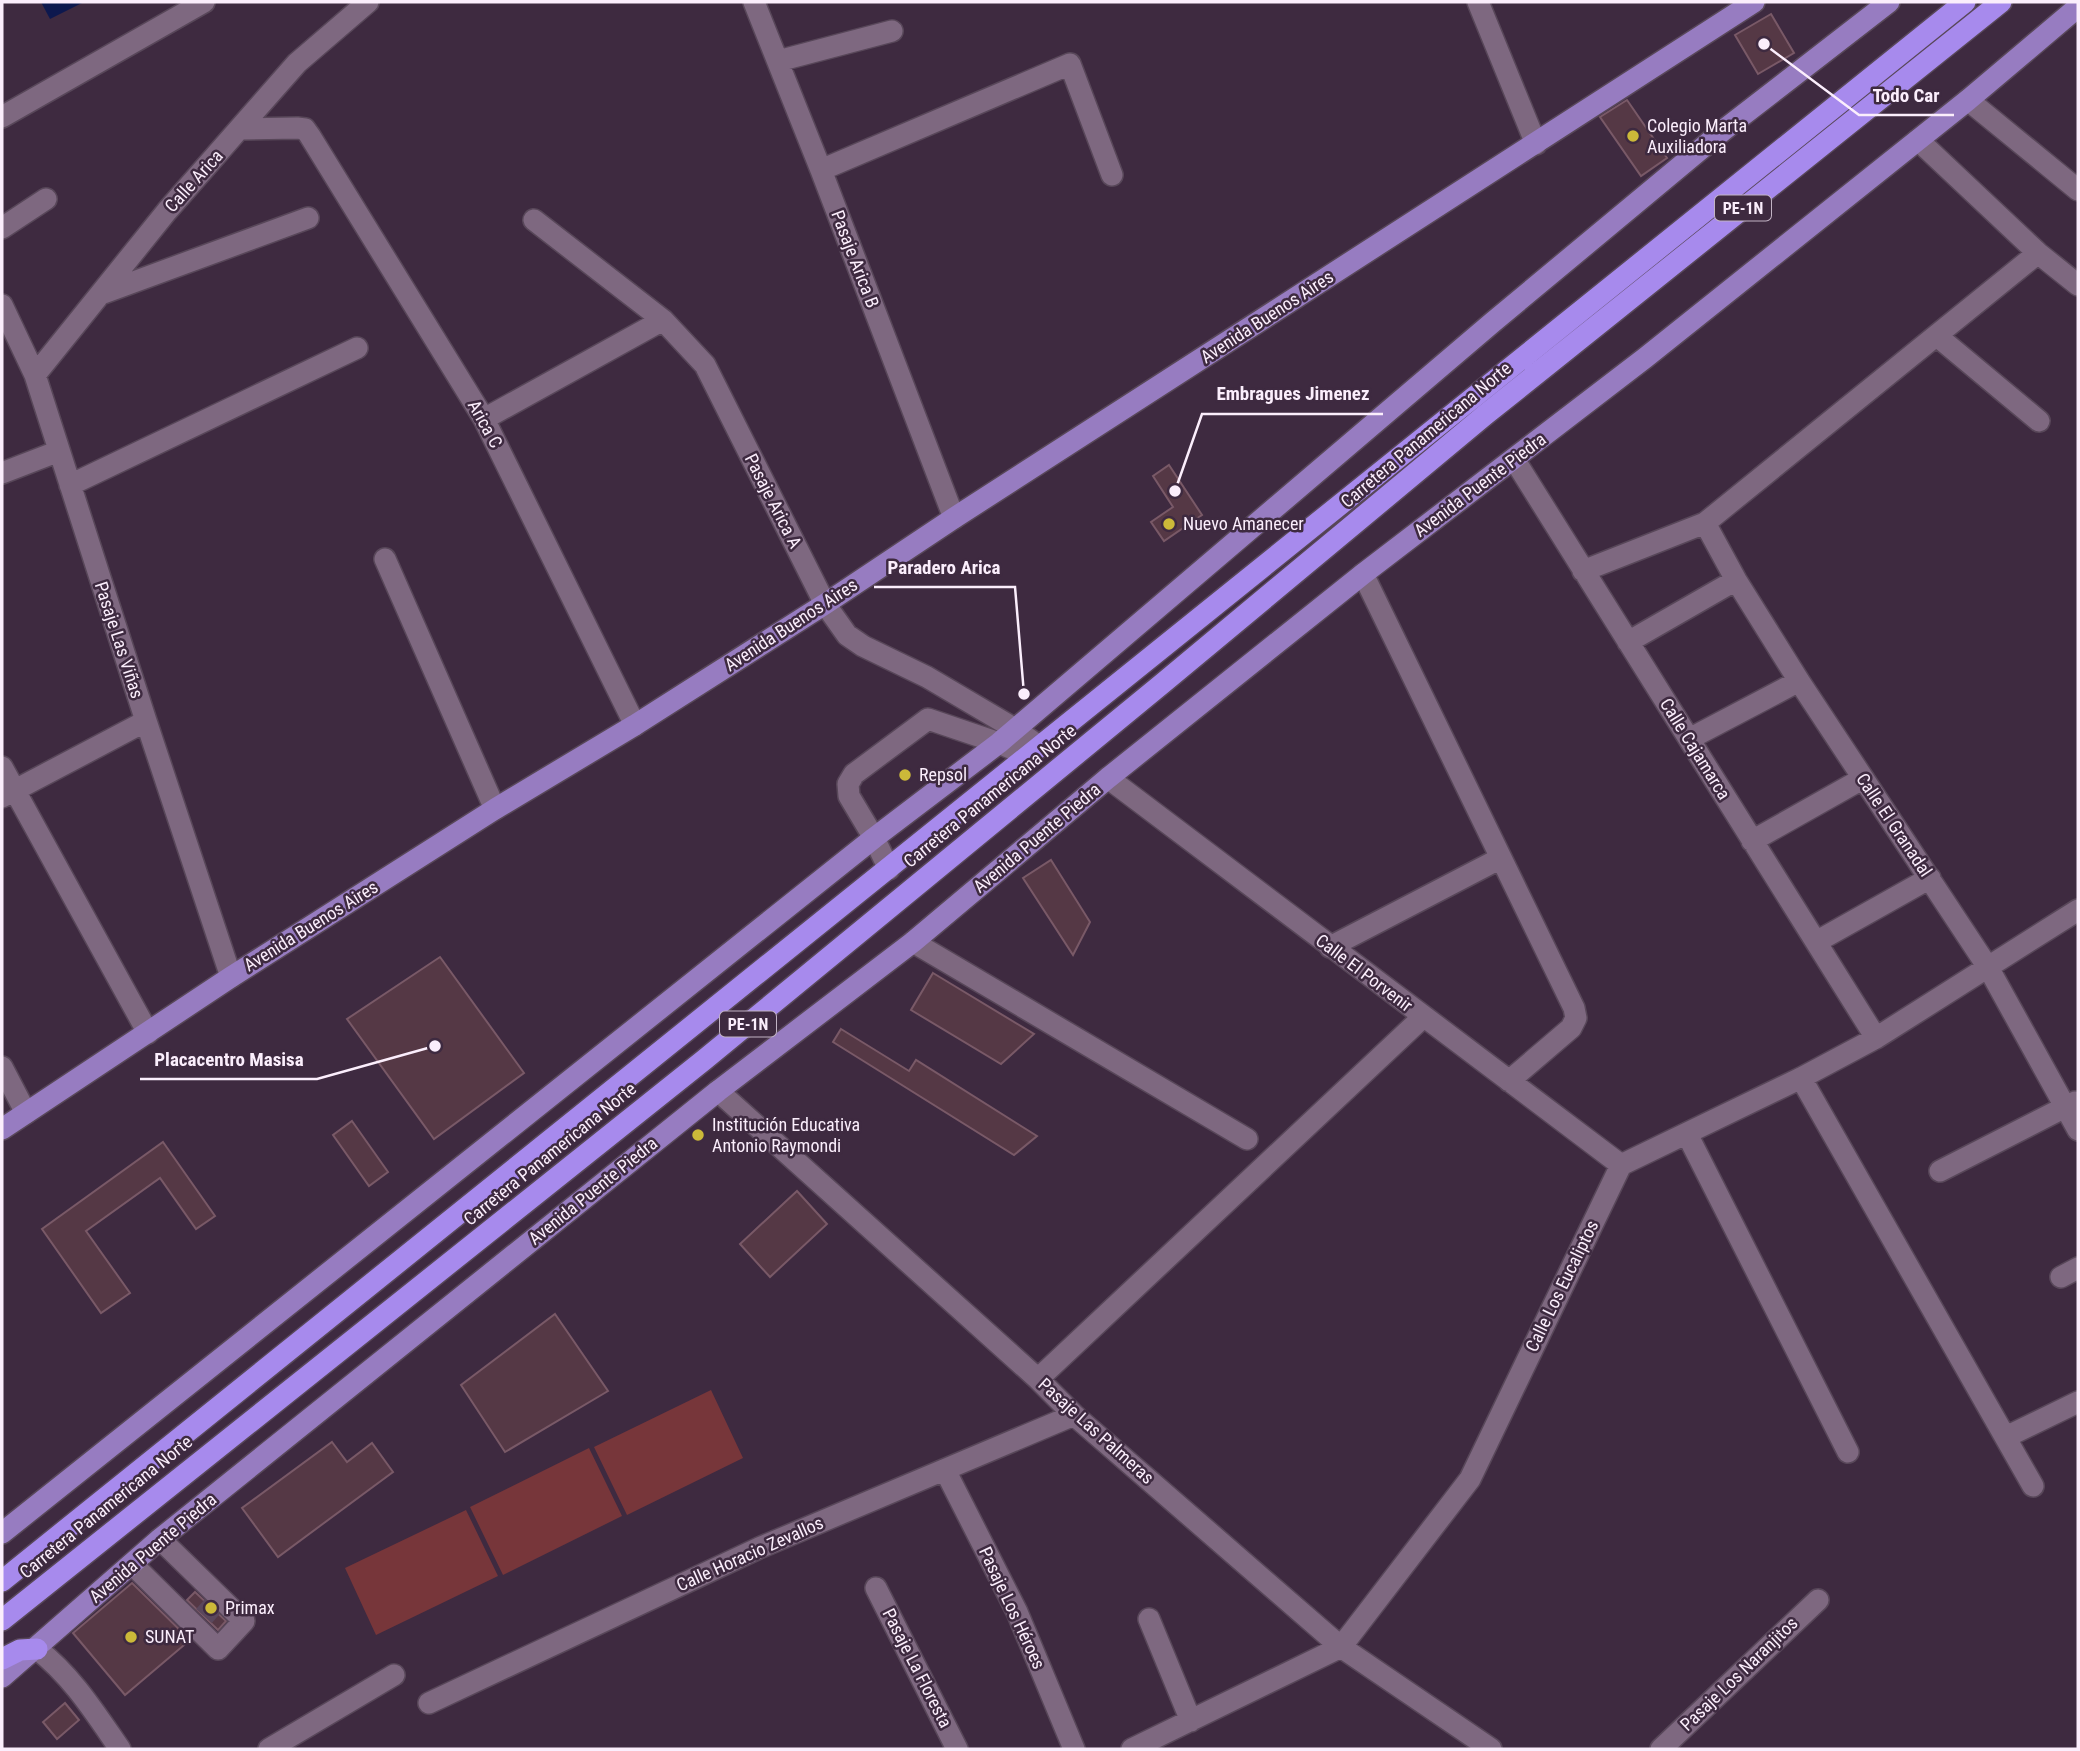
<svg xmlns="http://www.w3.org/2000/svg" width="2080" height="1751" viewBox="0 0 2080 1751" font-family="'Roboto Condensed',sans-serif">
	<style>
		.green { fill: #77363a }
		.water { fill: #0d184e }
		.building { fill: #553845; stroke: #795967; stroke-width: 2 }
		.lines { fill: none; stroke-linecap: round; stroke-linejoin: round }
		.minor-tunnel { stroke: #5a475c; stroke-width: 21; stroke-dasharray: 21 10; stroke-linecap: butt }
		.minor-casing { stroke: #584759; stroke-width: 24 }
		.major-casing { stroke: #584759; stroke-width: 24 }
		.highway-casing { stroke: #584759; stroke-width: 24 }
		.minor { stroke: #7e6880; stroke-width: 21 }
		.major { stroke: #977cc1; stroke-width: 21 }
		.highway { stroke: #a78aed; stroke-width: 21 }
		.poi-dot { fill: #ccb939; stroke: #3e2a40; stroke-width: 2.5 }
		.labels { text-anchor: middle; stroke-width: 5; stroke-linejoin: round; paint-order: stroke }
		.shield { fill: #3e2a40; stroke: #c2b3c4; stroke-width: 2 }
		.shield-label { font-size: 16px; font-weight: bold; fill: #fbeefc }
		.poi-label { font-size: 18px; fill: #fbeefc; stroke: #3e2a40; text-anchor: start }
		.street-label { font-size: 18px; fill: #fbeefc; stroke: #3e2a40 }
		.leader { fill: none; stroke: #fbeefc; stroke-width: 2.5 }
		.callout-dot { fill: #fbeefc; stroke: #3e2a40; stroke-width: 2.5 }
		.callout-label { font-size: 19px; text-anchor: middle; font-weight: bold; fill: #fbeefc; stroke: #3e2a40; stroke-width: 5; stroke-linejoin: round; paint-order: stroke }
	</style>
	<rect width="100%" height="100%" fill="#3e2a40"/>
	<!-- green -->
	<path class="green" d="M711 1390 743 1458 627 1515 594 1447Z
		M589 1448 622 1516 503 1575 470 1507Z
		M466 1510 498 1576 376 1635 345 1568Z"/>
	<!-- water -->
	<path class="water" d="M41 2H84L50 19Z"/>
	<!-- building -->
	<path class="building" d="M1771 14 1794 53 1758 74 1735 35Z
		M1627 100 1667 158 1641 176 1600 117Z
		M1169 465 1202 515 1164 541 1151 522 1173 507 1153 476Z
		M1051 860 1090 922 1073 955 1023 878Z
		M440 957 524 1073 434 1139 347 1019Z
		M933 973 1034 1034 1001 1064 911 1010Z
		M841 1029 909 1071 916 1060 1037 1136 1014 1155 833 1042Z
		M352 1121 388 1172 369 1186 333 1135Z
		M163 1142 215 1216 196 1229 160 1178 86 1231 130 1293 101 1313 42 1229Z
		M797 1191 827 1224 770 1277 740 1244Z
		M555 1314 608 1391 505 1452 461 1385Z
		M332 1442 347 1462 372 1443 393 1472 278 1557 242 1508Z
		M132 1583 190 1640 125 1695 73 1633Z
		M195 1592 226 1621 218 1630 187 1600Z
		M65 1703 79 1720 57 1739 43 1722Z"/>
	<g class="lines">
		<!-- minor-tunnel -->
		<path class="minor-tunnel" d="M204 1616 218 1600"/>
		<!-- minor casing -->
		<g class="minor-casing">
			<path id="minor" d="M754 2 821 170 954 518
				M1478 2 1536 144
				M778 61 892 31
				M1968 100 2078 190
				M2 117 204 2
				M241 129 297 128 305 129 310 136 484 419 635 725
				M1918 140 2038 253 2078 285
				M821 170 1070 64 1112 175
				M534 220 663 320 705 365 825 604 847 635 863 646 927 677 1015 729 1040 747
				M2 228 46 199
				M101 294 308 218
				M2 305 35 375 146 721 231 977
				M1937 336 2039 421
				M35 375 167 211 297 63 368 2
				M484 419 663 320
				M1514 459 1876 1038
				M2 473 59 451
				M70 485 357 348
				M1705 523 1736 580 1799 681 1989 969 2078 1130
				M385 559 495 809
				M1583 571 1705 523 2038 253
				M1363 574 1574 1008 1576 1018 1571 1028 1509 1081
				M1628 642 1736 580
				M1689 739 1799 681
				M2 767 148 1033
				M1108 778 1621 1165
				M2 797 146 721
				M1752 841 1862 779
				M889 869 874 838 849 796 848 784 854 774 928 719 999 743 1029 756
				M913 942 1247 1139
				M1816 942 1930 878
				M1330 947 1501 858
				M2 1067 26 1113
				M1801 1078 2033 1486
				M718 1091 1038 1379 1074 1415 1341 1647 1491 1749
				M1687 1134 1848 1452
				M1940 1171 2075 1102
				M2061 1277 2078 1268
				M1038 1379 1423 1017
				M2006 1437 2078 1402
				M945 1470 1017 1612 1074 1749
				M132 1564 218 1649 244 1621 160 1539
				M876 1588 957 1749
				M1149 1619 1191 1721
				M37 1649C72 1676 95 1713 120 1749
				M429 1703 759 1548 1074 1415
				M269 1749 394 1675
				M1132 1749 1341 1647 1470 1479 1621 1165 1801 1078 1876 1038 2078 910
				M1661 1749 1818 1600"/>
		</g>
		<!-- major casing -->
		<g class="major-casing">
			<path id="major" d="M2 1129 231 977 495 809 635 725 825 604 954 518 1754 2
				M2 1533 874 838 999 743 1493 322 1725 129 1889 2
				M2 1677 160 1539 718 1091 913 942 1108 778 1363 574 1645 358 1968 100 2078 7"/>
		</g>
		<!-- highway casing -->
		<g class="highway-casing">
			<path id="highway" d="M2 1581 1965 2
				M2 1620 704 1060 1163 683 1485 415 2001 2
				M2 1659 20 1650 37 1649"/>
		</g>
		<!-- minor -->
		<use href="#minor" class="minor"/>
		<!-- major -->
		<use href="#major" class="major"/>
		<!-- highway -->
		<use href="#highway" class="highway"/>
	</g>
	<!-- markers -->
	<g class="poi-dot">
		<circle cx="1633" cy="136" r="7"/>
		<circle cx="1169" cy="524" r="7"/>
		<circle cx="905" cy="775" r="7"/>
		<circle cx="698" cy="1135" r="7"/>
		<circle cx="211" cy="1608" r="7"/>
		<circle cx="131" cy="1637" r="7"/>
	</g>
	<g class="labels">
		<!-- shield labels -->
		<g class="shield">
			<rect x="1715" y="195.5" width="56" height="25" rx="5"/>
			<rect x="720" y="1011.5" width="56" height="25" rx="5"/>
		</g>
		<g class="shield-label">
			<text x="1743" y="214">PE-1N</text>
			<text x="748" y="1030">PE-1N</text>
		</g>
		<!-- poi labels -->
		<g class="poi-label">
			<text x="1647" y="132">Colegio Marta<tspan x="1647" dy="21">Auxiliadora</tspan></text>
			<text x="1183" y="530">Nuevo Amanecer</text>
			<text x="919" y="781">Repsol</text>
			<text x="712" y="1131">Institución Educativa<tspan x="712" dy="21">Antonio Raymondi</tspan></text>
			<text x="225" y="1614">Primax</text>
			<text x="145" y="1643">SUNAT</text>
		</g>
		<!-- street labels -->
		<g class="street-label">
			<text transform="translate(194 181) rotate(-48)" y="6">Calle Arica</text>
			<text transform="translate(855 259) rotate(69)" y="6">Pasaje Arica B</text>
			<text transform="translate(1267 317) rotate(-33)" y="6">Avenida Buenos Aires</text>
			<text transform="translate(485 424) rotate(61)" y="6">Arica C</text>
			<text transform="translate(1426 435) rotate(-40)" y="6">Carretera Panamericana Norte</text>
			<text transform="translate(1480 485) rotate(-37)" y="6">Avenida Puente Piedra</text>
			<text transform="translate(773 501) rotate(63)" y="6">Pasaje Arica A</text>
			<text transform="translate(791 625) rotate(-33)" y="6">Avenida Buenos Aires</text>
			<text transform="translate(119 640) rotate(72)" y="6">Pasaje Las Viñas</text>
			<text transform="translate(1695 749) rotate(58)" y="6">Calle Cajamarca</text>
			<text transform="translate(990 796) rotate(-39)" y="6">Carretera Panamericana Norte</text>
			<text transform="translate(1894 825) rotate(56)" y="6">Calle El Granadal</text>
			<text transform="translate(1037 838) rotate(-40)" y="6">Avenida Puente Piedra</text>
			<text transform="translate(311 926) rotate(-32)" y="6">Avenida Buenos Aires</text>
			<text transform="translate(1364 973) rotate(37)" y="6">Calle El Porvenir</text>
			<text transform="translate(550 1154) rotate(-39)" y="6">Carretera Panamericana Norte</text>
			<text transform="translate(593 1191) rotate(-39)" y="6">Avenida Puente Piedra</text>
			<text transform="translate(1562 1286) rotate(-64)" y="6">Calle Los Eucaliptos</text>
			<text transform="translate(1096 1431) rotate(42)" y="6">Pasaje Las Palmeras</text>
			<text transform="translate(106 1507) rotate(-39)" y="6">Carretera Panamericana Norte</text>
			<text transform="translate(153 1548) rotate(-40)" y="6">Avenida Puente Piedra</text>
			<text transform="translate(750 1554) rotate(-24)" y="6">Calle Horacio Zevallos</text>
			<text transform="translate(1012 1608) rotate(65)" y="6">Pasaje Los Héroes</text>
			<text transform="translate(917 1668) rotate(63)" y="6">Pasaje La Floresta</text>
			<text transform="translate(1739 1674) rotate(-44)" y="6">Pasaje Los Naranjitos</text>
		</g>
	</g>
	<!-- callouts -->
	<path class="leader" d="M1764 44L1859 115H1954M1175 491L1202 414H1383M1024 694L1015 587H874M435 1046L317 1079H140"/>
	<g class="callout-dot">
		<circle cx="1764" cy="44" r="7"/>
		<circle cx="1175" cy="491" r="7"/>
		<circle cx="1024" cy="694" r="7"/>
		<circle cx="435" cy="1046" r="7"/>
	</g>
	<g class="callout-label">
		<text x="1906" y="102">Todo Car</text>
		<text x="1293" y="400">Embragues Jimenez</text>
		<text x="944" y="574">Paradero Arica</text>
		<text x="229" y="1066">Placacentro Masisa</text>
	</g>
	<!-- border -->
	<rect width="2080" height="1751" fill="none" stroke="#fbeefc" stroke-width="7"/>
</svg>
